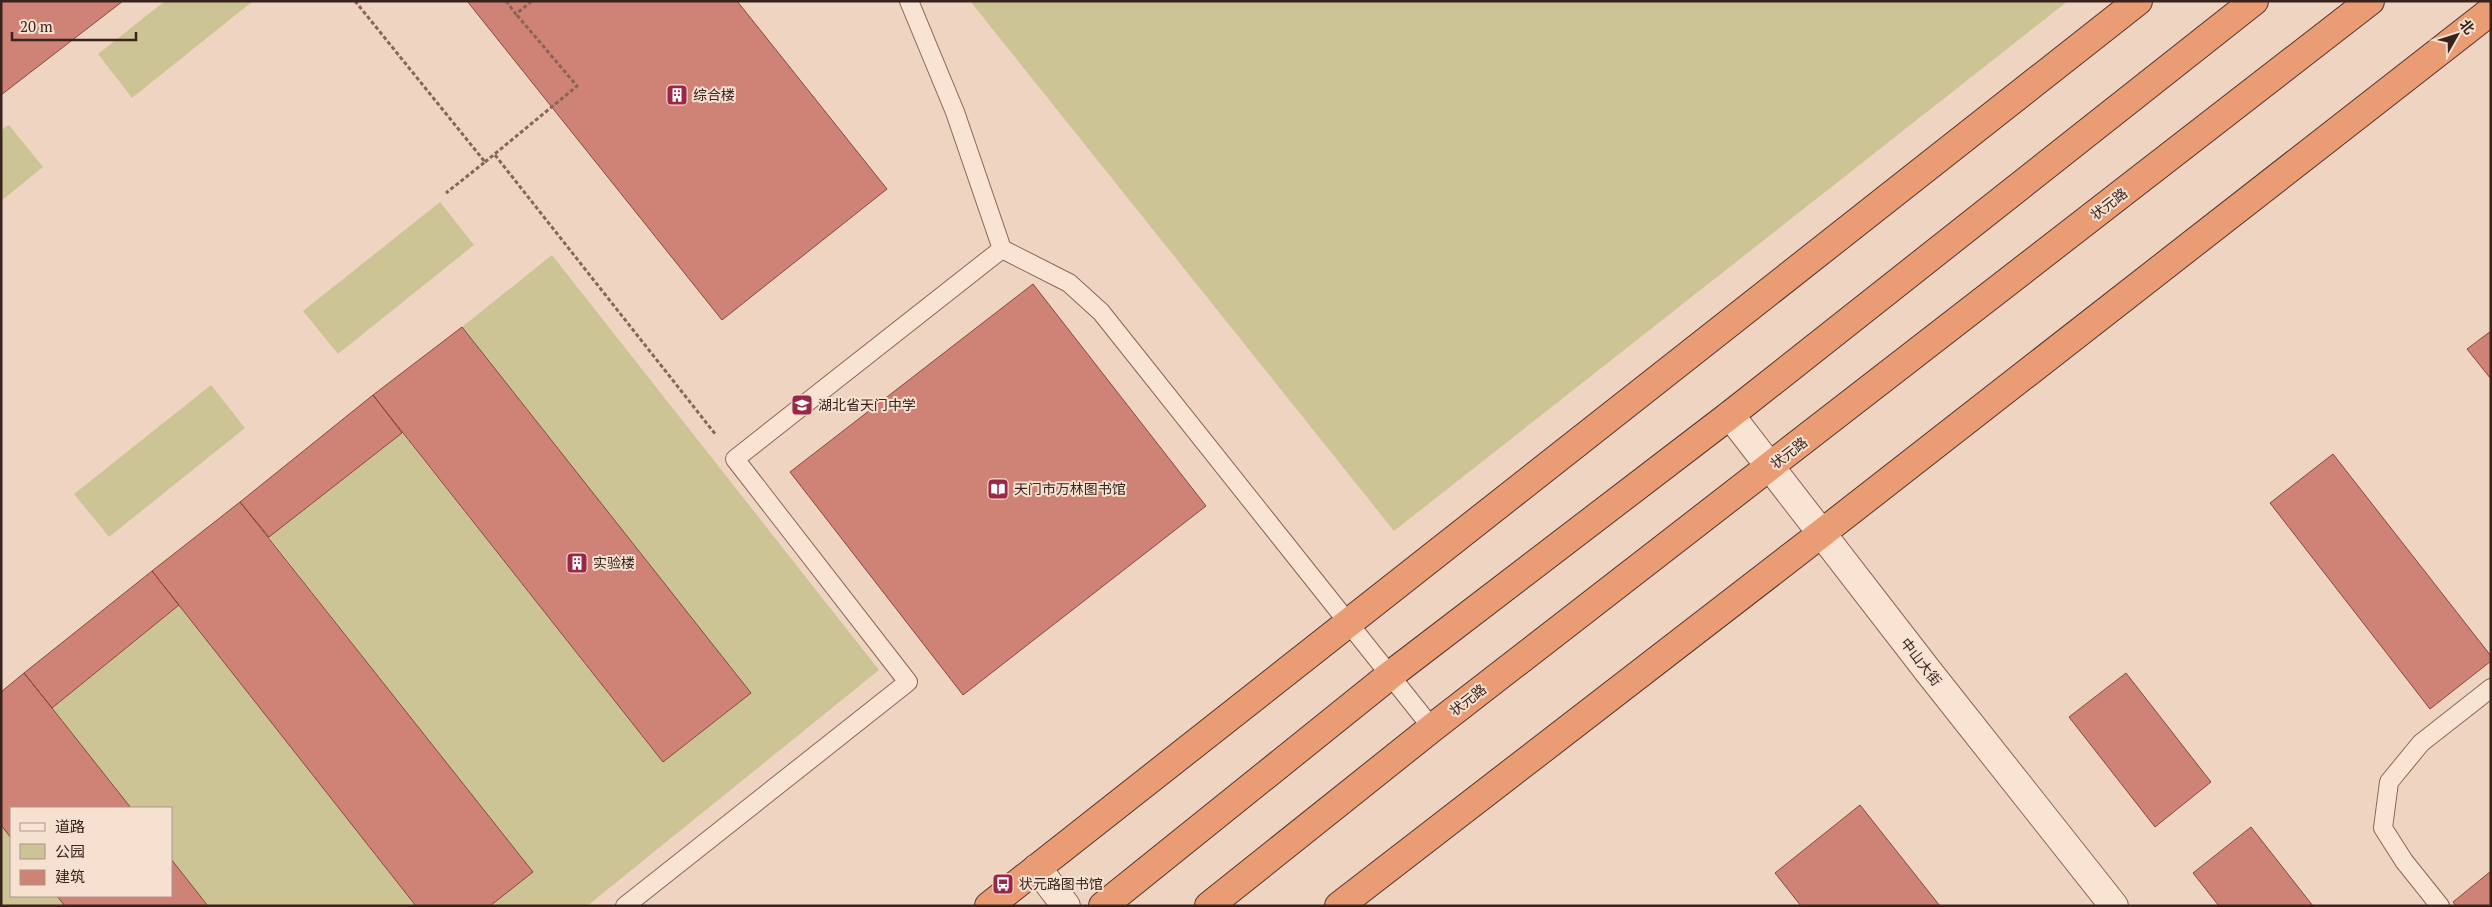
<svg xmlns="http://www.w3.org/2000/svg" width="2492" height="907" viewBox="0 0 2492 907" font-family="'PT Serif','Noto Sans SC',serif">
	<style>
		.green { fill: #cdc495 }
		.building { fill: #ce8376; stroke: #88473e }
		.lines { fill: none; stroke-linecap: round; stroke-linejoin: round }
		.service-casing { stroke: #896558; stroke-width: 20 }
		.minor-casing { stroke: #896558; stroke-width: 30 }
		.trunk-casing { stroke: #56352d; stroke-width: 30 }
		.path { stroke: #896558; stroke-width: 3; stroke-dasharray: 4 2.5; stroke-linecap: butt }
		.service { stroke: #f9e4d4; stroke-width: 18 }
		.minor { stroke: #f9e4d4; stroke-width: 28 }
		.trunk { stroke: #ea9c74; stroke-width: 28 }
		.labels { text-anchor: middle; stroke-width: 4; stroke-linejoin: round; paint-order: stroke }
		.poi-label { font-size: 14px; fill: #38231d; stroke: #f6e1d1; text-anchor: start }
		.street-label { font-size: 14px; fill: #38231d; stroke: #f6e1d1 }
	</style>
	<rect width="100%" height="100%" fill="#efd5c1"/>
	<!-- green -->
	<path class="green" d="M165 1H253L132 98 98 54Z
		M970 1H2068L1394 531Z
		M9 125 43 167 1 201V130Z
		M440 202 474 245 338 354 303 311Z
		M552 255 879 670 587 906H490L532 872 269 537 402 433 663 762 751 693 462 327Z
		M211 385 245 428 109 537 74 494Z
		M179 605 416 906H208L171 859V808H131L52 708Z
		M1 825 11 838V896H57L65 906H1Z"/>
	<!-- building -->
	<path class="building" d="M1 1H123L1 95Z
		M467 1H737L887 189 722 320Z
		M1033 284 1206 506 963 695 790 472Z
		M462 327 751 693 663 762 373 395Z
		M2491 331V379L2467 349Z
		M373 395 402 433 269 537 240 502Z
		M2333 454 2491 656V661L2430 709 2270 503Z
		M240 502 533 872 490 906H416L152 571Z
		M152 571 179 605 52 708 24 673Z
		M24 673 52 708 131 808H11V838L1 825V692Z
		M2126 673 2211 782 2155 827 2069 717Z
		M1860 805 1940 906H1801L1775 873Z
		M2251 827 2313 906H2219L2193 873Z
		M171 859 208 906H65L57 896H171Z
		M2491 871V906H2456L2453 902Z"/>
	<g class="lines">
		<!-- service casing -->
		<g class="service-casing">
			<path id="service" d="M909 1 955 112 1002 249 1069 283 1101 312 1432 728
				M625 906 908 682 735 459 1002 249
				M2440 906 2404 861 2383 828 2389 782 2421 743 2491 688"/>
		</g>
		<!-- minor casing -->
		<g class="minor-casing">
			<path id="minor" d="M1730 415 1928 671 2114 906
				M1037 868 1066 906"/>
		</g>
		<!-- trunk casing -->
		<g class="trunk-casing">
			<path id="trunk" d="M989 906 2138 1
				M1103 906 1389 676 1730 415 2254 1
				M1209 906 1432 728 2370 1
				M1339 906 1822 533 2491 11"/>
		</g>
		<!-- path -->
		<path class="path" d="M355 1 485 162 446 193
			M506 1 516 14 532 1
			M495 155 716 435
			M485 162 577 86 516 14"/>
		<!-- service -->
		<use href="#service" class="service"/>
		<!-- minor -->
		<use href="#minor" class="minor"/>
		<!-- trunk -->
		<use href="#trunk" class="trunk"/>
	</g>
	<!-- icons -->
	<defs>
		<g id="building-square" transform="scale(1.125)"><rect x="-9" y="-9" width="18" height="18" rx="4" fill="#992747" stroke="#f6e1d1"/><path d="M-4-6H4V6H1V3H-1V6H-4ZM-2.5-4.3h1.7v1.8h-1.7ZM.8-4.3h1.7v1.8H.8ZM-2.5-1h1.7V.8h-1.7ZM.8-1h1.7V.8H.8Z" fill="#fff"/></g>
		<g id="school-square" transform="scale(1.125)"><rect x="-9" y="-9" width="18" height="18" rx="4" fill="#992747" stroke="#f6e1d1"/><path d="M0-5L7-2L0 1L-7-2ZM-4 1L0 2.5L4 1V4Q0 6-4 4Z" fill="#fff"/></g>
		<g id="library-square" transform="scale(1.125)"><rect x="-9" y="-9" width="18" height="18" rx="4" fill="#992747" stroke="#f6e1d1"/><path d="M-6-4Q-3-5.5-.7-3.5V5Q-3 3-6 4ZM6-4Q3-5.5 .7-3.5V5Q3 3 6 4Z" fill="#fff"/></g>
		<g id="bus-square" transform="scale(1.125)"><rect x="-9" y="-9" width="18" height="18" rx="4" fill="#992747" stroke="#f6e1d1"/><path d="M-5-6H5V4H4V6H2V4H-2V6H-4V4H-5ZM-3.5-4V0h7V-4ZM-3.5 1.2v1.5H-2V1.2ZM2 1.2v1.5H3.5V1.2Z" fill="#fff"/></g>
	</defs>
	<g fill-rule="evenodd">
		<use href="#building-square" x="677" y="95"/>
		<use href="#school-square" x="802" y="405"/>
		<use href="#library-square" x="998" y="489"/>
		<use href="#building-square" x="577" y="563"/>
		<use href="#bus-square" x="1003" y="884"/>
	</g>
	<g class="labels">
		<!-- poi labels -->
		<g class="poi-label">
			<text x="693" y="100">综合楼</text>
			<text x="818" y="410">湖北省天门中学</text>
			<text x="1014" y="494">天门市万林图书馆</text>
			<text x="593" y="568">实验楼</text>
			<text x="1019" y="889">状元路图书馆</text>
		</g>
		<!-- street labels -->
		<g class="street-label">
			<text transform="translate(2109 204) rotate(-38)" y="5">状元路</text>
			<text transform="translate(1789 453) rotate(-38)" y="5">状元路</text>
			<text transform="translate(1921 662) rotate(52)" y="5">中山大街</text>
			<text transform="translate(1468 700) rotate(-38)" y="5">状元路</text>
		</g>
	</g>
	<!-- border -->
	<rect width="2492" height="907" fill="none" stroke="#38231d" stroke-width="5"/>
	<!-- legend -->
	<rect x="10" y="807" width="162" height="90" fill="#f6e1d1" stroke="#aa9589"/>
	<rect x="20" y="823" width="25" height="8" fill="#f9e4d4" stroke="#aa9589"/>
	<text x="55" y="832" font-size="15" fill="#38231d">道路</text>
	<rect x="20" y="844" width="25" height="15" fill="#cdc495" stroke="#aa9589"/>
	<text x="55" y="857" font-size="15" fill="#38231d">公园</text>
	<rect x="20" y="870" width="25" height="15" fill="#ce8376" stroke="#aa9589"/>
	<text x="55" y="882" font-size="15" fill="#38231d">建筑</text>
	<!-- north arrow -->
	<g transform="translate(2457 35) rotate(51)" stroke="#f6e1d1" stroke-width="4" paint-order="stroke">
	<path d="M0-4L9 19L0 12L-9 19Z" fill="#38231d"/>
	<text y="-8" font-size="14" font-weight="bold" text-anchor="middle" fill="#38231d">北</text>
	</g>
	<!-- scale -->
	<path d="M12 32v8h124v-8" fill="none" stroke="#38231d" stroke-width="2.5"/>
	<text x="20" y="32" font-size="15" fill="#38231d" stroke="#f6e1d1" stroke-width="4" paint-order="stroke">20 m</text>
</svg>
